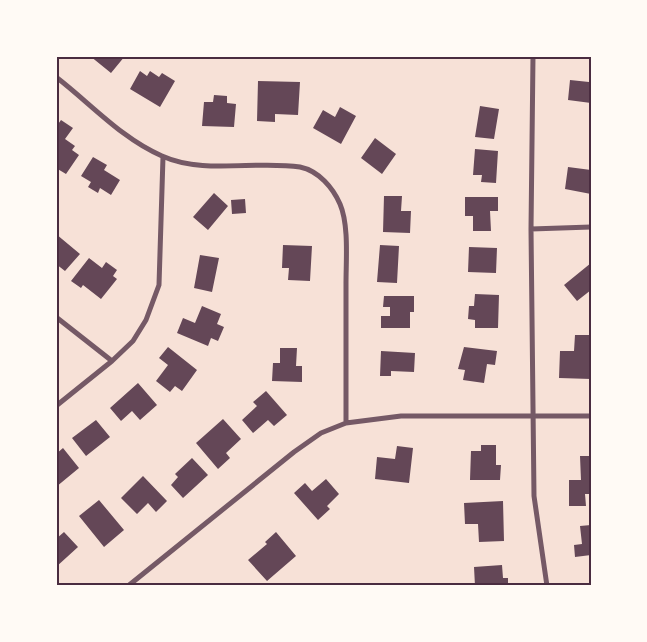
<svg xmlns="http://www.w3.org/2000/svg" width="647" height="642" viewBox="0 0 647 642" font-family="'Playfair Display',serif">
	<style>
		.building { fill: #644757 }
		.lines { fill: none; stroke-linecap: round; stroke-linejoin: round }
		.minor { stroke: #755966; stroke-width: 5 }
		.neatline { fill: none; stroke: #4a2c40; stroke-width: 2 }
	</style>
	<rect width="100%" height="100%" fill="#f7e1d7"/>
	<!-- building -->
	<path class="building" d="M90 56H125L111 73Z
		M140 71 147 76 150 71 159 77 162 73 175 81 160 107 130 89Z
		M590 78 591 103 568 100 570 80 589 82Z
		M258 81 300 82 298 115 275 114V122L257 121Z
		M214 95 227 96V103L236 104 234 127 202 126 204 102H213Z
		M480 106 499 109 494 139 475 137Z
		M340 107 356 116 341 144 313 128 323 110 335 117Z
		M61 120 73 128 65 139 75 146 72 150 79 155 66 174 56 168V127Z
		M375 138 396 154 382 174 361 158Z
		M475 149 498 151 496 183 481 182 482 175H473Z
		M93 157 107 165 104 170 120 180 111 195 100 188 98 193 88 187 91 182 81 176Z
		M568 167 591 170V194L565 189Z
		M214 193 228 206 208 230 193 217Z
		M384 196H402L401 211H411L410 233 383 232Z
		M465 197H498V211H490L491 231H473V216H465Z
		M245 199 246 213 232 214 231 200Z
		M56 234 80 254 65 271 56 264Z
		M283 245 312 246 310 281 288 280 289 268H282Z
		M380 245 399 246 397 283 377 282Z
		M469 247 497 248 496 273 468 272Z
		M200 255 219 258 212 292 194 288Z
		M89 258 102 268 106 262 117 270 113 276 117 279 101 299 83 285 81 288 71 281Z
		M591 263V290L577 301 564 285Z
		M475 294 499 295 498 328H475V320L468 319 469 306H474Z
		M384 296H414V312H410V328H381V316H390V307H383Z
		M202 306 221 314 217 324 224 327 218 341 211 338 208 346 177 333 183 318 195 323Z
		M575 335H591V379L559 378 560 351H574Z
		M168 347 197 370 182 391 175 386 170 392 156 381 168 365 159 358Z
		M464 347 497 351 495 365 487 364 484 383 463 380 465 370 458 369Z
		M280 348H297L296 366H302V382L272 381 273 363H280Z
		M381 351 415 353 414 372 391 371V376H380Z
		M138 383 157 405 140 420 132 411 121 421 110 408Z
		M266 391 287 415 274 426 268 420 253 433 242 420 257 406 253 402Z
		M223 419 241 439 226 453 230 458 218 469 196 443Z
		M96 420 110 437 86 456 72 438Z
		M481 445H496V465H501L500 480H470L471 451H481Z
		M397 446 413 448 409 483 375 479 377 457 395 459Z
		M63 448 79 468 56 487V454Z
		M580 456H591V494H585L586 506H569V480H581Z
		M192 458 208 475 183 498 171 485 178 477 175 474Z
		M143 476 167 501 156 512 148 503 137 514 121 498Z
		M326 479 339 494 327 506 330 509 318 520 294 493 305 483 312 491Z
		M99 500 124 530 104 547 79 516Z
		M503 501 504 541 479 542 478 524H465L464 503Z
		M591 525V555L575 557 574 545 582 544 580 526Z
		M64 532 78 547 56 567V539Z
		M276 532 296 556 267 581 248 560 267 544 265 542Z
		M502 565 503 578H508V586H475L474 567Z"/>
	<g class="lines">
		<!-- minor -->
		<path class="minor" d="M533 56 531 229 534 496 547 586
			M56 77C90 103 122 139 162 156 204 175 256 160 300 167 319 171 333 188 340 204 349 225 346 260 346 283 346 330 346 376 346 423
			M531 229 591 227
			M56 317 112 361
			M56 406 112 361 133 341 146 320 159 285 163 157
			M128 586 294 452 321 433 346 423 401 416H591"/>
	</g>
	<!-- border -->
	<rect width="647" height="642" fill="none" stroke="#fffaf5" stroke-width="115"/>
	<rect x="58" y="58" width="532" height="526" class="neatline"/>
</svg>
